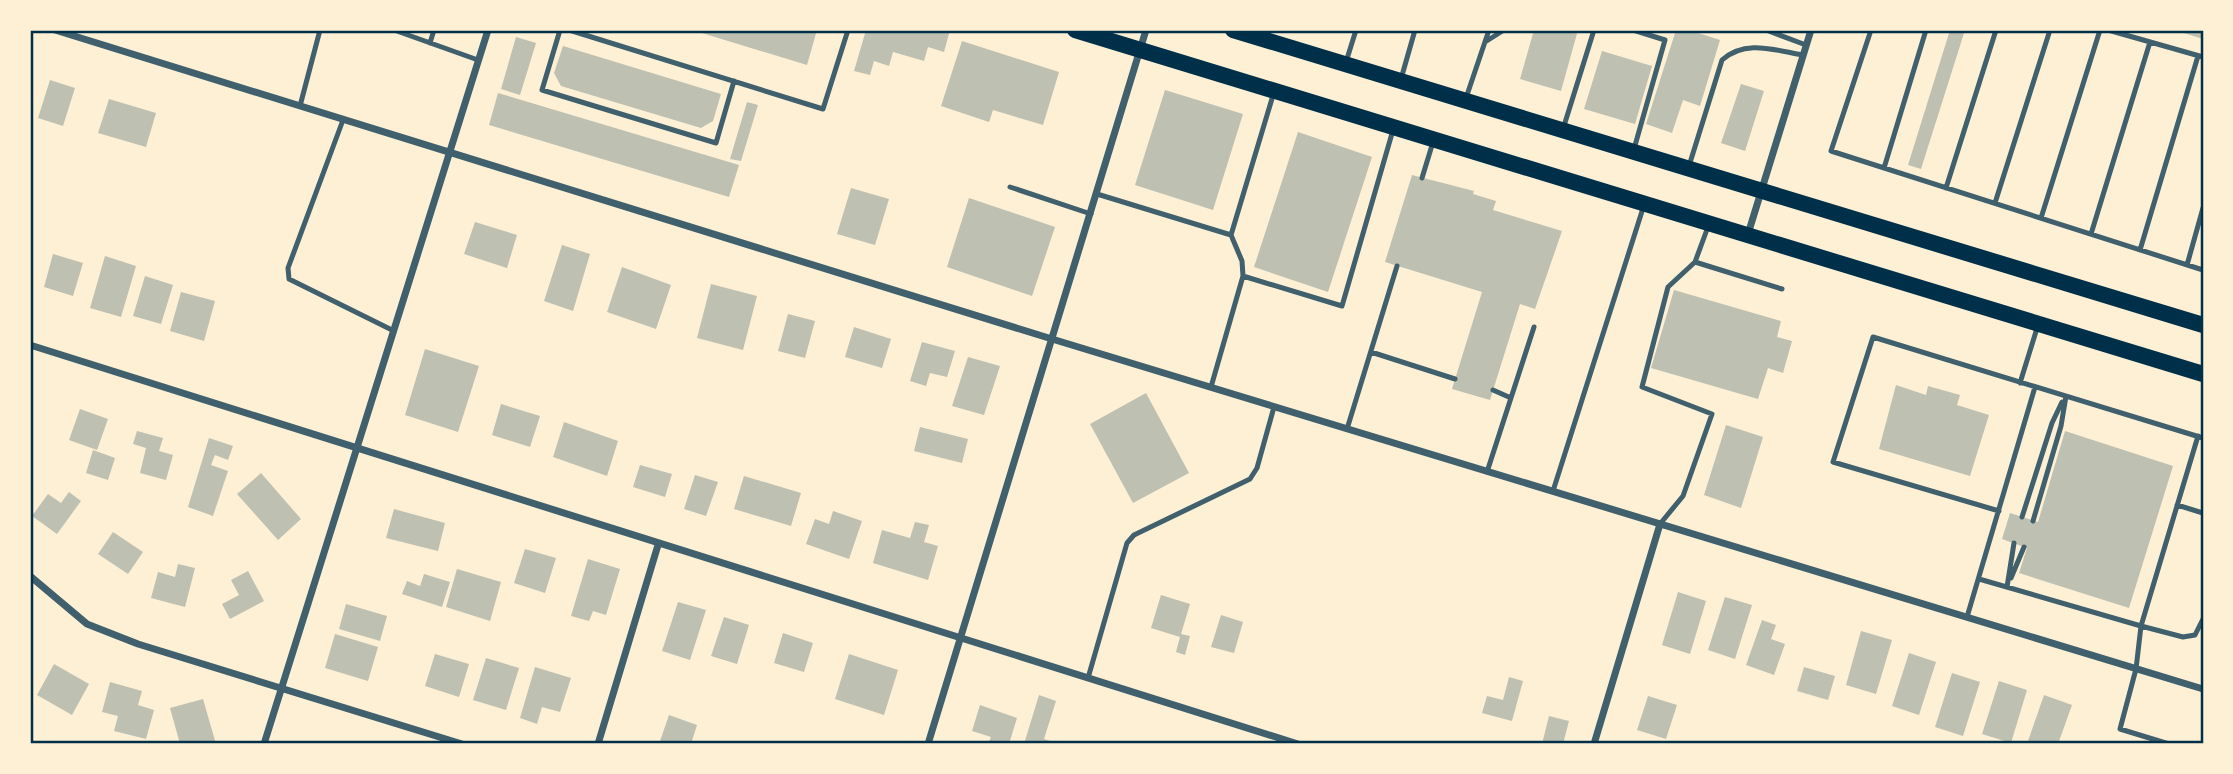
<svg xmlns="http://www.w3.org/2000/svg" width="2233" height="774" viewBox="0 0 2233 774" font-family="'DejaVu Sans',sans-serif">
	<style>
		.building { fill: #bec0b2 }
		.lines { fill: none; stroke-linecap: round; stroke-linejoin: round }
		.service { stroke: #3f606c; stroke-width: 5 }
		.minor { stroke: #3f606c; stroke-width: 7 }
		.primary { stroke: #003049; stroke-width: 16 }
		.neatline { fill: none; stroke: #003049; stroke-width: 2.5 }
	</style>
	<rect width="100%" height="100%" fill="#fdf0d5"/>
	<!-- building -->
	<path class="building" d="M692 30H817L807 65Z
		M866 30H950L944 52 928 47 924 61 893 52 889 66 874 61 870 75 854 71Z
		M1534 30H1578L1561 91 1520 79Z
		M1676 30H1689L1720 40 1700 106 1683 100 1672 133 1646 124Z
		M1950 30H1965L1921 169 1908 165Z
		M2174 30H2203V39Z
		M516 37 536 43 520 95 501 89Z
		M962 41 1059 72 1043 125 993 110 989 122 941 106Z
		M563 46 721 94 713 121 701 128 561 86 554 73Z
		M1602 51 1652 66 1635 124 1584 109Z
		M50 80 75 88 63 126 38 118Z
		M1741 84 1764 91 1745 151 1721 143Z
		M1165 90 1243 114 1213 210 1135 185Z
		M498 93 739 165 729 197 489 125Z
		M109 99 156 113 146 147 98 133Z
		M747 102 758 105 741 161 730 159Z
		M1298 132 1372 157 1328 292 1254 267Z
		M1412 175 1474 191 1473 194 1496 201 1493 210 1562 231 1535 309 1520 304 1490 400 1452 389 1482 292 1385 262Z
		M851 188 889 199 875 245 837 234Z
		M969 198 1055 227 1032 296 947 267Z
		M475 222 517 235 507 268 464 254Z
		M562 245 590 254 573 311 544 301Z
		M53 254 83 263 73 296 44 287Z
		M105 256 136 266 121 317 90 308Z
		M622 267 671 285 656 329 607 312Z
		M145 276 173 285 161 324 133 316Z
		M711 284 757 296 743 350 697 338Z
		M1674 290 1781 321 1777 337 1792 341 1783 373 1768 368 1758 399 1651 368Z
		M181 292 215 301 204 341 170 331Z
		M788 314 815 321 805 358 778 351Z
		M854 327 891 339 882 368 845 357Z
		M922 342 955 351 947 377 930 373 926 386 910 381Z
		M425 349 479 366 458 432 405 415Z
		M968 357 1000 366 984 415 952 406Z
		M1896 385 1926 395 1928 386 1960 395 1957 405 1989 415 1970 476 1879 449Z
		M1146 393 1189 473 1133 503 1090 424Z
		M501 404 540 416 530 447 492 435Z
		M80 409 108 419 97 450 69 440Z
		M564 422 618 441 607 476 553 457Z
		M1726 425 1763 437 1741 508 1704 495Z
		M920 427 968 439 962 463 914 451Z
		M137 431 163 438 159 451 173 455 166 480 140 473 146 448 133 444Z
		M2065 431 2173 466 2129 608 2019 573 2027 548 2002 539 2010 513 2038 522Z
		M209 438 233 446 228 460 215 455 211 465 228 471 213 516 188 507Z
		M93 450 115 458 108 480 86 473Z
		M640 465 672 474 665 497 633 487Z
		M261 473 301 519 278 540 237 494Z
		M695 475 718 482 706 516 684 509Z
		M744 476 801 493 791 526 734 509Z
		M69 492 81 501 57 534 32 516 48 494 61 503Z
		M394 509 445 523 438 551 386 538Z
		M833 511 862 521 849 559 806 544 815 519 829 524Z
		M915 522 929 525 924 542 938 546 928 580 873 563 882 530 910 538Z
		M113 532 143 552 128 574 98 554Z
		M525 549 556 558 545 593 514 583Z
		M588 559 620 569 606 615 593 611 589 621 571 616Z
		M178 564 195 568 185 607 151 598 158 572 175 577Z
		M457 569 501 582 490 621 446 607Z
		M248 571 264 601 230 619 222 604 239 595 231 580Z
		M424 574 450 582 442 607 402 594 407 581 420 586Z
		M1678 592 1706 601 1690 654 1662 645Z
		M1161 595 1190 604 1181 634 1190 636 1185 655 1176 652 1180 637 1151 628Z
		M1725 597 1752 605 1735 659 1708 650Z
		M678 602 706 610 690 660 662 651Z
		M346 604 387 616 380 641 339 629Z
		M1221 615 1243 622 1234 653 1211 647Z
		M724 617 749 625 737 664 711 656Z
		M1762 620 1776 625 1771 639 1785 644 1774 675 1746 665Z
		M1861 631 1892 640 1876 694 1846 685Z
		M783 633 813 643 804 672 774 663Z
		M335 634 378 647 368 681 325 668Z
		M1909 653 1936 662 1919 715 1892 706Z
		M435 654 469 664 459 697 425 686Z
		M849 654 898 670 884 715 835 699Z
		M486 658 519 668 506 710 473 700Z
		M54 664 89 684 72 715 37 695Z
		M535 667 571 678 560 712 542 707 537 724 520 718Z
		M1804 667 1835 676 1828 700 1797 691Z
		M1952 673 1980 682 1963 736 1935 727Z
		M1509 677 1523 681 1512 721 1482 713 1487 696 1503 700Z
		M1999 681 2027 690 2011 743 1982 734Z
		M110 682 142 691 138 705 154 710 146 739 114 731 118 716 102 712Z
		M1039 695 1056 701 1044 739 1060 744H1024Z
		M2044 695 2072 705 2058 744H2027Z
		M1648 696 1677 705 1666 739 1637 730Z
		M203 699 216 744H180L170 708Z
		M980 705 1017 718 1009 744H988L991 737 972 731Z
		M669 715 697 725 691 744H659Z
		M1549 716 1569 721 1563 744H1542Z"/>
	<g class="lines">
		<!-- service -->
		<path class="service" d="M394 30 478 60
			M560 30 542 90 716 143 734 81
			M569 30 823 109 848 30
			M1633 30 1665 40 1634 149
			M1766 30 1806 45
			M1871 30 1831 151 2203 270
			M2108 30 2203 57
			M1485 42 1504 30
			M430 43 434 30
			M1346 62 1356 30
			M1401 79 1415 30
			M1274 92 1231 235 1242 261 1243 276 1342 306 1393 130
			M1466 98 1489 30
			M300 106 320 30
			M343 120 288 268 289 279 392 330
			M1563 129 1594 30
			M1689 166 1722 60C1745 39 1774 50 1803 55
			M1884 168 1926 30
			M1422 178 1433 142
			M1010 187 1091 214
			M1946 188 1996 30
			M1097 194 1231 235
			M1995 203 2050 30
			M2041 218 2100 30
			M2091 234 2150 42
			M2140 250 2198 56
			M1695 262 1782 289
			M2187 265 2203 208
			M1371 352 1455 379
			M2020 383 2038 325
			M1211 387 1243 276
			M1493 390 1511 398
			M1347 429 1397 266
			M2198 436 2141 626 2183 637 2195 635 2203 619
			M1487 472 1534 327
			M1553 491 1644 205
			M2177 505 2203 513
			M1999 511 1833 462 1873 337 2203 438
			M2022 517 2052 423 2062 402
			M2033 521 2061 426 2066 396
			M1660 524 1683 496 1712 414 1642 387 1668 287 1695 262 1709 224
			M2011 578 2024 547
			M1979 579 2141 626 2136 669 2120 729 2169 744
			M2007 587 2014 543
			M1967 617 2035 387
			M1088 678 1127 543 1134 535 1250 479 1257 468 1274 407"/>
		<!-- minor -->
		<path class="minor" d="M55 30 1052 339 2203 689
			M1748 234 1811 30
			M30 345 1298 744
			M30 576 87 624 138 644 462 744
			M264 744 488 30
			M598 744 658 545
			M928 744 1146 30
			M1594 744 1660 524"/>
		<!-- primary -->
		<path class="primary" d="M1075 30 2203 374
			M1233 30 2203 325"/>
	</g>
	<!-- border -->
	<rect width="2233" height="774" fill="none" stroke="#fdf0d5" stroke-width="63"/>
	<rect x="32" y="32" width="2170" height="710" class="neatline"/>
</svg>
